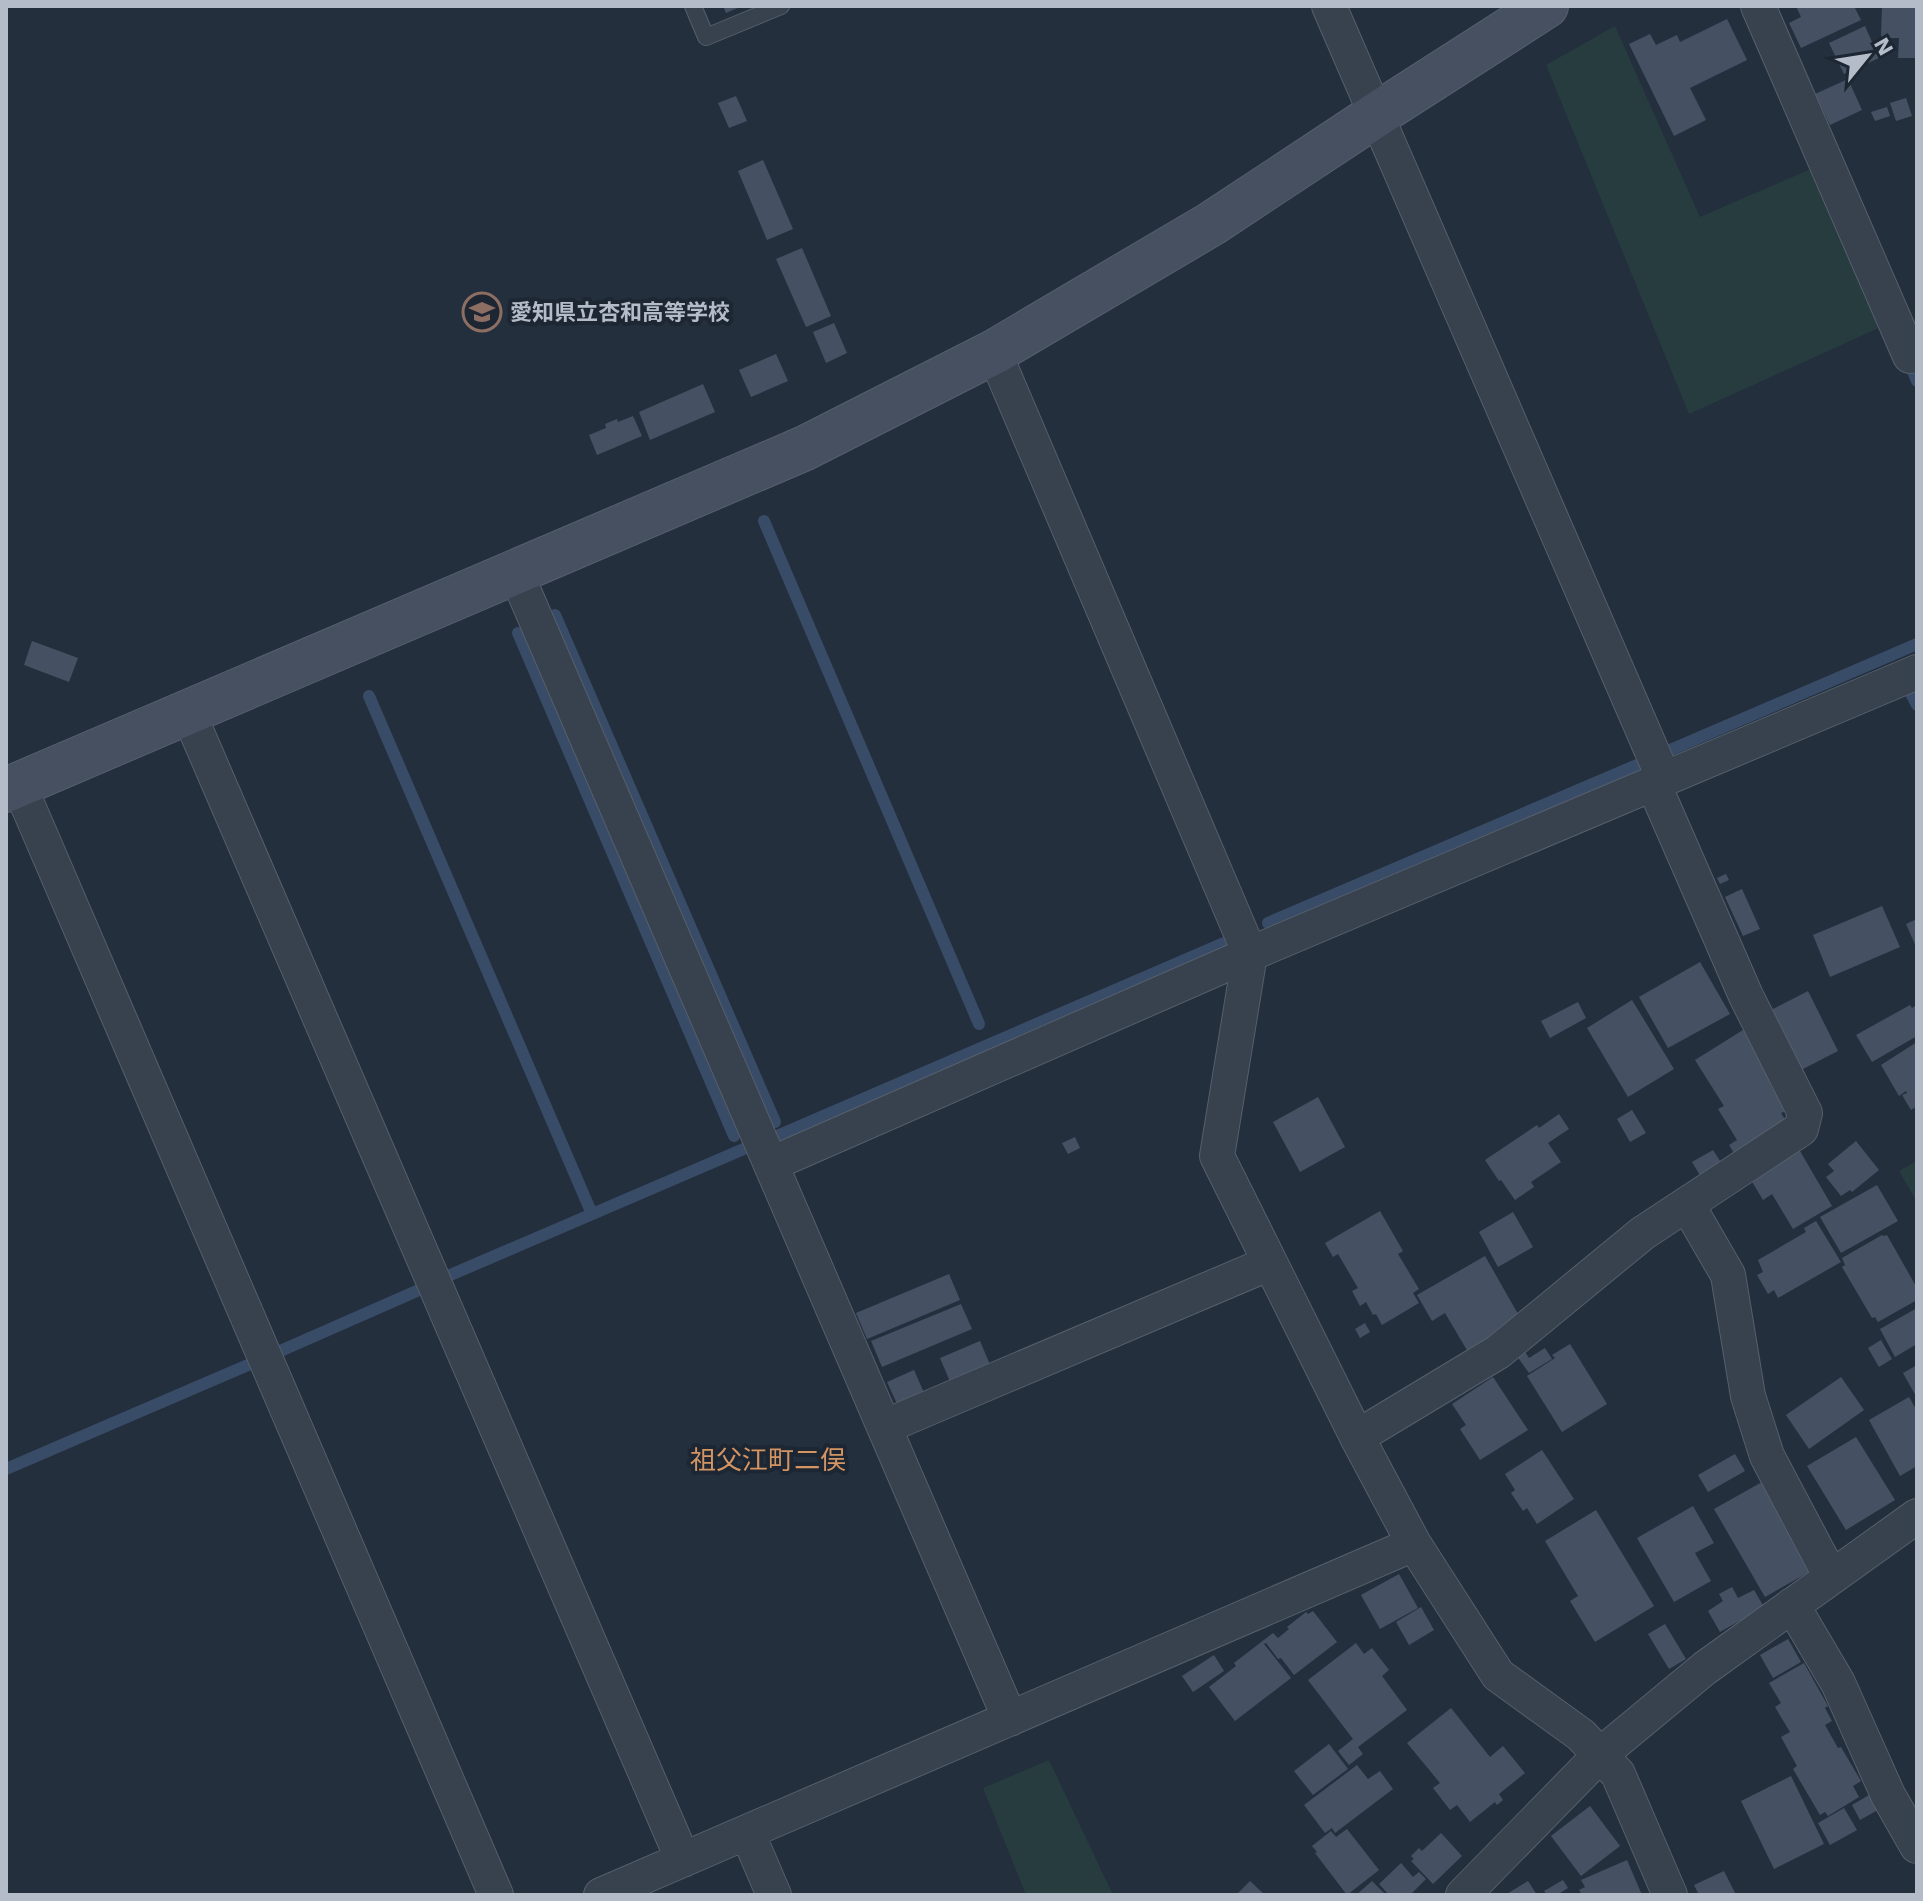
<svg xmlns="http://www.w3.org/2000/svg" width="1923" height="1901" viewBox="0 0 1923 1901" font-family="'Work Sans','Noto Sans JP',sans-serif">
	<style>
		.green { fill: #263c3f }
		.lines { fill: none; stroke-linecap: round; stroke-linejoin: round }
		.stream { stroke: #394c67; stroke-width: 12 }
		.building { fill: #455162 }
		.lane-casing { stroke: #565f6c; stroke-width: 18 }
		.street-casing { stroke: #565f6c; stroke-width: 36 }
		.secondary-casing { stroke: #565f6c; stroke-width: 46 }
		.lane { stroke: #38414e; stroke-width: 16 }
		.street { stroke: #38414e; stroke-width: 34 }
		.secondary { stroke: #465061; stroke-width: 44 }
		.labels { text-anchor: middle; stroke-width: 8; stroke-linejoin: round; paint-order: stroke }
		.poi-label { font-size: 22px; font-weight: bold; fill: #b4bcc9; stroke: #1d2633; text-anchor: start }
		.quarter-label { font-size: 26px; fill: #d59563; stroke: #1d2633 }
	</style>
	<rect width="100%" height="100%" fill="#242f3e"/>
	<!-- green -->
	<path class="green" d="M1615 26 1700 217 1813 168 1883 326 1689 414 1546 65Z
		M1917 1161V1202L1899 1171Z
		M1049 1760 1113 1895H1026L983 1788Z"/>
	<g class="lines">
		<!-- stream -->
		<path class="stream" d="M1914 374 1917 381
			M764 521 979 1024
			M555 615 775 1122
			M518 633 734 1136
			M1908 688 1917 705
			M369 696 592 1214
			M1668 751 1917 644
			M1268 923 1637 765
			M777 1136 1224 943
			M448 1276 746 1148
			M278 1352 419 1290
			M6 1469 248 1365"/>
	</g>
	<!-- building -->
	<path class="building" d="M723 6H742L726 13Z
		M1796 6H1854L1861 20 1801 48 1789 23 1801 17Z
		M1882 6H1917V58H1898L1899 38H1881Z
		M1727 19 1747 60 1690 88 1706 120 1674 136 1629 44 1650 34 1656 45 1677 35 1680 42Z
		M1865 26 1879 58 1844 74 1829 43Z
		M1848 79 1862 110 1830 125 1815 94Z
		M736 96 747 121 729 128 718 103Z
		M1906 98 1912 116 1896 121 1890 103Z
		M1887 107 1890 116 1875 121 1871 112Z
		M763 160 793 229 767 240 738 171Z
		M802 248 831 316 806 327 776 259Z
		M834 323 847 353 826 363 813 332Z
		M776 354 788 381 751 397 739 370Z
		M703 384 715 412 650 440 639 412Z
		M633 416 642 436 597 455 589 435 606 428 605 424 617 419 618 422Z
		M32 641 78 658 69 682 24 665Z
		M1726 874 1729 880 1720 884 1717 878Z
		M1742 889 1760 929 1743 936 1725 897Z
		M1882 906 1900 947 1830 977 1813 935Z
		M1917 919V949L1906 924Z
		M1700 962 1730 1014 1668 1048 1639 997Z
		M1808 991 1838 1051 1801 1070 1771 1010Z
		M1632 1000 1674 1069 1628 1097 1587 1028Z
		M1578 1002 1586 1018 1550 1038 1541 1021Z
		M1910 1005 1912 1008 1917 1005V1036L1872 1062 1856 1035Z
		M1743 1030 1774 1081 1770 1084 1786 1111 1781 1113 1789 1126 1737 1158 1729 1145 1737 1140 1718 1109 1724 1106 1695 1060Z
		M1917 1042V1106L1911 1110 1902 1095 1907 1093 1906 1091 1899 1096 1881 1065Z
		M1318 1097 1345 1147 1300 1172 1273 1122Z
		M1632 1110 1646 1133 1630 1142 1617 1119Z
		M1559 1114 1569 1129 1548 1143 1561 1162 1531 1182 1534 1187 1515 1200 1501 1180 1499 1181 1485 1160 1537 1125 1539 1128Z
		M1075 1137 1080 1148 1068 1154 1062 1143Z
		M1856 1141 1879 1170 1852 1192 1850 1190 1841 1196 1826 1177 1834 1171 1828 1164Z
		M1713 1150 1722 1164 1701 1177 1692 1162Z
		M1800 1151 1832 1206 1793 1229 1772 1194 1763 1200 1751 1180Z
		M1877 1185 1898 1221 1841 1253 1820 1217Z
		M1380 1211 1403 1251 1398 1254 1419 1289 1413 1293 1419 1303 1382 1325 1376 1314 1373 1315 1366 1302 1360 1306 1352 1291 1358 1288 1338 1254 1333 1257 1325 1243Z
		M1513 1212 1533 1247 1498 1267 1479 1232Z
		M1816 1221 1841 1262 1778 1298 1774 1290 1768 1294 1757 1275 1763 1272 1758 1260 1806 1232 1804 1228Z
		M1882 1235 1884 1236 1887 1235 1917 1288V1300L1878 1322 1875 1317 1872 1318 1842 1267 1845 1265 1842 1258Z
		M1485 1256 1522 1321 1468 1352 1445 1313 1432 1321 1417 1295Z
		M949 1274 960 1300 867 1339 856 1313Z
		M961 1304 972 1329 882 1367 871 1341Z
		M1917 1308V1344L1895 1357 1880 1329Z
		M1365 1323 1370 1332 1360 1338 1355 1329Z
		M1881 1340 1892 1359 1879 1367 1868 1348Z
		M980 1341 991 1367 951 1384 940 1358Z
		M1570 1344 1607 1404 1562 1432 1527 1376 1555 1358 1552 1355Z
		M1522 1347 1529 1358 1545 1348 1552 1359 1529 1373 1514 1352Z
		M1917 1365V1398L1903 1373Z
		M914 1370 925 1395 898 1406 887 1382Z
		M1493 1377 1528 1430 1480 1460 1460 1429 1466 1425 1452 1404Z
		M1841 1377 1864 1410 1809 1449 1786 1415Z
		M1909 1397 1917 1411V1466L1900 1476 1869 1420Z
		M1856 1437 1895 1500 1846 1530 1807 1466Z
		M1542 1450 1574 1499 1537 1524 1527 1508 1523 1511 1511 1493 1515 1490 1505 1474Z
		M1735 1454 1745 1471 1708 1492 1698 1475Z
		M1762 1482 1793 1538 1791 1539 1809 1572 1765 1597 1714 1509Z
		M1693 1506 1714 1543 1695 1553 1711 1581 1674 1602 1637 1538Z
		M1596 1510 1654 1606 1595 1642 1570 1601 1578 1596 1545 1541Z
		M1399 1574 1418 1608 1380 1629 1361 1595Z
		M1732 1587 1738 1598 1754 1590 1764 1607 1720 1632 1708 1611 1723 1601 1719 1594Z
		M1421 1607 1434 1630 1409 1645 1396 1622Z
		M1313 1611 1337 1642 1294 1675 1281 1658 1278 1659 1266 1643 1264 1644 1291 1678 1235 1721 1209 1687 1236 1666 1234 1663 1273 1633 1278 1638 1289 1629 1287 1627 1306 1612 1308 1614Z
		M1665 1624 1686 1659 1669 1669 1648 1634Z
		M1788 1639 1801 1662 1773 1678 1760 1655Z
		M1356 1643 1364 1654 1372 1648 1389 1670 1382 1676 1407 1710 1358 1747 1363 1754 1349 1765 1338 1751 1353 1739 1308 1680Z
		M1214 1655 1224 1671 1193 1692 1182 1676Z
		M1804 1663 1828 1706 1825 1708 1832 1721 1825 1725 1838 1748 1841 1747 1861 1781 1853 1786 1859 1797 1828 1816 1825 1812 1820 1815 1793 1769 1797 1766 1781 1737 1790 1732 1775 1707 1781 1703 1769 1683Z
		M1451 1708 1490 1757 1503 1746 1525 1773 1499 1794 1503 1800 1497 1805 1495 1802 1470 1822 1457 1805 1450 1810 1433 1788 1440 1783 1407 1743Z
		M1329 1744 1348 1769 1313 1795 1294 1771Z
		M1357 1765 1368 1779 1380 1771 1393 1789 1335 1833 1332 1828 1325 1833 1304 1805Z
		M1791 1776 1824 1844 1774 1869 1741 1801Z
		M1869 1795 1878 1810 1860 1820 1852 1805Z
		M1590 1806 1620 1846 1581 1876 1551 1836Z
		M1844 1808 1857 1830 1830 1845 1818 1823Z
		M1347 1829 1379 1870 1347 1895 1315 1853 1317 1852 1312 1846 1331 1831 1336 1837Z
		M1441 1833 1462 1856 1433 1884 1411 1861 1414 1859 1411 1856 1419 1848 1422 1851Z
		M1627 1860 1642 1895H1582L1579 1890 1585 1887 1581 1880Z
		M1401 1863 1413 1877 1419 1872 1426 1879 1410 1895H1389L1379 1884Z
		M1724 1871 1736 1895H1699L1694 1885Z
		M1563 1880 1568 1888 1557 1895H1547L1544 1891Z
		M1250 1881 1265 1895H1236Z
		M1372 1881 1386 1895H1356Z
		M1528 1881 1537 1895H1505Z"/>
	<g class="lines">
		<!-- lane casing -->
		<g class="lane-casing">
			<path id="lane" d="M693 6 706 37 781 6"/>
		</g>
		<!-- street casing -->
		<g class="street-casing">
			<path id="street" d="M1329 6 1664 779
				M1758 6 1910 356 1917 353
				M994 352 1250 954 1217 1156 1357 1437 1414 1544 1498 1675 1581 1735 1618 1774 1670 1895
				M515 571 1010 1719
				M188 712 683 1860
				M19 785 496 1895
				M771 1164 1250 954 1917 672
				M1687 1204 1728 1275 1748 1396 1767 1456 1831 1577
				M884 1427 1270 1263
				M1357 1437 1498 1352 1643 1233 1801 1129 1805 1113 1746 996 1653 783
				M1792 1605 1838 1683 1888 1795 1917 1846
				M747 1832 774 1895
				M601 1895 1414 1544
				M1463 1895 1600 1755 1705 1668 1917 1516"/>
		</g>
		<!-- secondary casing -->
		<g class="secondary-casing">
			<path id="secondary" d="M6 790 805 448 994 352 1211 224 1376 115 1546 6"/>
		</g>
		<!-- lane -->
		<use href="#lane" class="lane"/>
		<!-- street -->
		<use href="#street" class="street"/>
		<!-- secondary -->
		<use href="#secondary" class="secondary"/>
	</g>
	<!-- icons -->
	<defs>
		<g id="school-ring" transform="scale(2)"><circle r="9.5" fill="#1d2633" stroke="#8d6e63" stroke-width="1.5"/><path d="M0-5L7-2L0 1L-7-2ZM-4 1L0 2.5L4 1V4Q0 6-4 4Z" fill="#8d6e63"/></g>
	</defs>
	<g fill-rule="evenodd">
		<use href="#school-ring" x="482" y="312"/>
	</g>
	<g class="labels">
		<!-- poi labels -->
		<g class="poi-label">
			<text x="510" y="320">愛知県立杏和高等学校</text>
		</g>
		<!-- quarter labels -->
		<g class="quarter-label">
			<text x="768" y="1469">祖父江町二俣</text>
		</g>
	</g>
	<!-- border -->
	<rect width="1923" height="1901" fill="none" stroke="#b4bcc9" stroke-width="16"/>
	<!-- north arrow -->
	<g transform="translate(1867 56) rotate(60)" stroke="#1d2633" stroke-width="6" paint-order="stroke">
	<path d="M0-6L14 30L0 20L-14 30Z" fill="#b4bcc9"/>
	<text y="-12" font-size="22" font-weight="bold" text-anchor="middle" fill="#b4bcc9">N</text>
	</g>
</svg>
